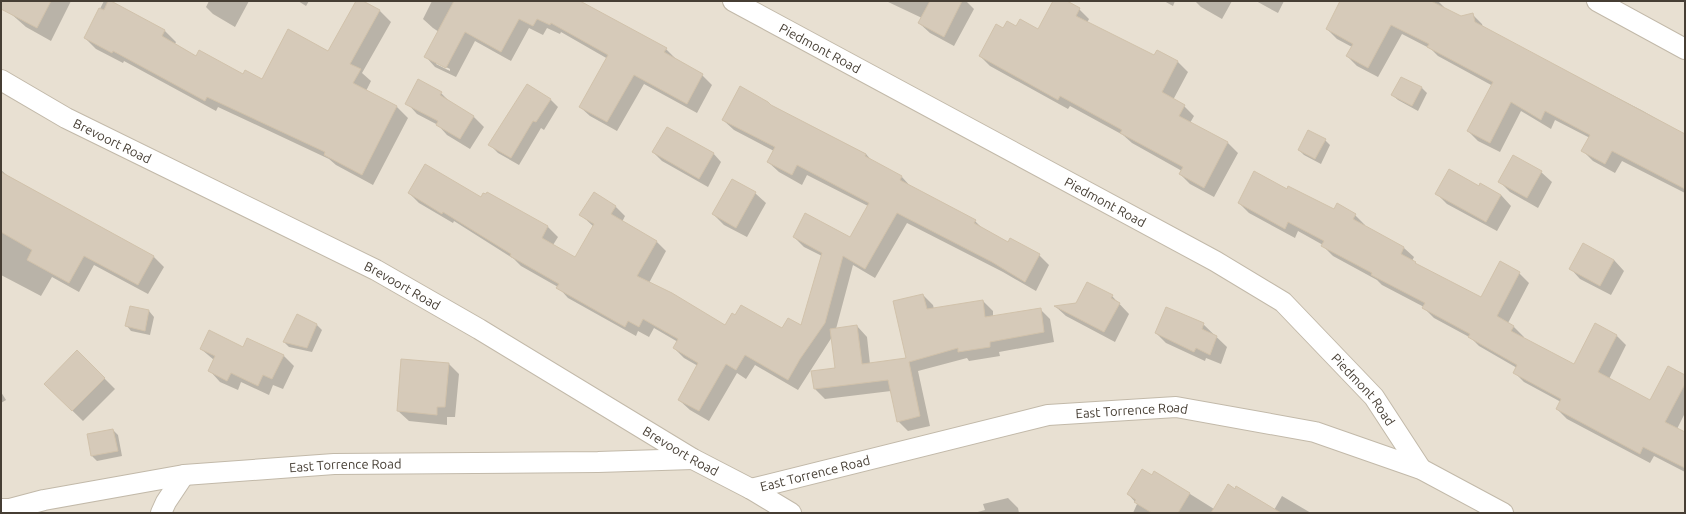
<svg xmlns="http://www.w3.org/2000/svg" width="1686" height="514" viewBox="0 0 1686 514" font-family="Ubuntu,sans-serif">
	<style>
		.residential { fill: #e8e0d2 }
		.shadow { fill: #0003; fill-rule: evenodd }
		.building { fill: #d6cab9; stroke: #d1c2ab }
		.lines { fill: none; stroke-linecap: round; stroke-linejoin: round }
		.minor-casing { stroke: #c2b9a9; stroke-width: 22 }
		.minor { stroke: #fff; stroke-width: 20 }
		.labels { text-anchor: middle; stroke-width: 3.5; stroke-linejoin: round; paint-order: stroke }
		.street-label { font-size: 13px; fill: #463e34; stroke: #fff }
	</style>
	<rect width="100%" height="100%" fill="#f3efe4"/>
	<!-- residential -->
	<path class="residential" d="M1 1H1685V513H1Z"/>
	<!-- shadow -->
	<path class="shadow" d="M1 1H71L51 41 26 27 1 5Z
		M104 1H109L165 31 176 42 175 44 197 57 244 75 262 80 328 53 357 1H361L380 11 391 22 362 73 371 81 366 91 397 107 408 118 373 185 336 165 329 159 218 107 216 111 124 61 123 63 96 49 85 38Z
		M209 1H249L235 27 213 14 206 7Z
		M298 1H309L306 6Z
		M432 1H572L666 49 676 59 702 75 712 85 697 113 644 84 617 131 590 116 580 107 608 59 561 32 560 34 547 28 543 35 529 28 511 61 475 41 456 77 435 67 426 57 439 32 433 28 423 19ZM436 62 450 69V71L436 64Z
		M886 1H966L974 9 954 46 930 33 919 23 922 18Z
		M1054 1H1065L1079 9 1089 19 1087 23 1154 57 1157 51 1178 62 1188 72 1173 100 1184 106 1194 116 1190 123 1228 143 1238 153 1214 197 1190 184 1180 174 1182 171 1132 143 1123 135 1070 106 1068 109 990 66 980 56 1004 30 1017 28 1038 31Z
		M1164 1H1175L1173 6Z
		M1195 1H1232L1222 19 1201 7Z
		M1256 1H1284L1278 13Z
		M1341 1H1438L1444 7 1443 8 1461 17 1472 14 1482 24 1483 28 1643 111 1674 129 1685 137V193L1622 161 1615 173 1593 161 1583 151 1590 138 1555 120 1551 129 1521 111 1500 152 1478 141 1468 131 1493 86 1438 56 1431 49 1402 34 1378 77 1357 66 1347 56 1352 47 1337 39 1327 29Z
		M1401 78 1422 88 1427 93 1418 111 1398 100 1392 95Z
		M441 93 451 103 473 116 484 127 470 149 447 135 438 125 417 114 407 103Z
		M550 99 558 107 544 130 541 128 519 165 498 153 490 145Z
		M771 106 866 154 872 161 902 177 912 188 975 221 984 230 1009 244 1039 255 1049 265 1036 291 1003 272 907 223 875 278 853 265 836 329 857 326 867 337 870 364 907 359 923 295 933 305 934 309 983 301 993 311V317L1040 309 1050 319 1054 342 999 352 1000 356 969 361 967 358 918 371 930 426 908 431 898 421 891 391 825 399 815 389 836 369 832 337 798 390 755 365 746 379 737 373 709 421 690 410 679 400 698 366 684 358 674 348 678 342 654 328 649 337 638 331 636 336 568 298 558 287 521 266 514 259 454 221 453 223 419 203 409 193 481 199 488 193 548 227 558 237 553 245 575 258 594 227 581 215 615 206 625 216 622 222 656 241 666 251 649 283 726 326 783 329 802 327 822 256 804 247 794 237 851 238 868 206 807 175 802 185 779 172 768 162 774 151 734 130 723 120Z
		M1325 140 1330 145 1321 164 1304 155 1299 150Z
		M653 152 713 153 721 162 708 187 662 161Z
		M1 170 8 176 154 257 164 267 148 294 94 265 79 292 52 277 41 296 1 275Z
		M1541 172 1552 182 1538 208 1510 192 1500 182Z
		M1287 190 1334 211 1337 205 1355 215 1365 225 1364 226 1404 248 1414 257 1412 261 1418 266 1481 299 1519 273 1529 283 1508 323 1514 327 1524 337 1523 338 1574 365 1616 335 1626 345 1609 379 1651 402 1685 376V413L1677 429 1685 433V472L1654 456 1650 463 1567 419 1557 409 1561 402 1524 382 1514 372 1517 368 1479 346 1471 338 1434 318 1424 308V307L1382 285 1377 280 1333 256 1323 246V245L1298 231 1295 238 1249 213 1239 203Z
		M755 193 766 203 747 237 724 225 713 214Z
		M1437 194 1501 195 1511 206 1497 231 1447 204Z
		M1614 260 1624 271 1611 295 1580 279 1570 268Z
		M1112 296 1129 314 1115 342 1066 316 1056 307Z
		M131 307 149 311 154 317 150 335 131 331 126 325Z
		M297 315 317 325 322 330 312 352 289 347 284 342Z
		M1203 324 1227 347 1221 364 1206 358 1205 361 1166 343 1156 333Z
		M244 348 283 355 294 366 283 389 273 385 269 395 241 382 238 390 220 382 210 371 214 360 201 349Z
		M77 351 115 389 83 421 45 384Z
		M449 364 459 374 455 417H447V425L409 421 398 411Z
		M1 392 6 400 1 403Z
		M113 430 118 435 122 456 97 461 92 456Z
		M1155 472 1214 509 1274 510 1282 496 1311 513H1133L1137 504 1128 494 1152 477Z
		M1008 498 1018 508 1019 513H974L985 510 983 504Z"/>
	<!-- building -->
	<path class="building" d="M1 1H51L37 28 1 9Z
		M108 1H111L165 30 162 36 196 56 199 50 243 74 245 70 262 79 288 29 328 51 356 1H363L380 10 350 64 361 69 353 83 397 106 362 175 324 155 325 152 207 97 205 101 113 51 112 53 84 38 99 8 104 10Z
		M454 1H580L667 48 664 52 703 74 687 104 634 75 607 122 579 107 608 55 551 23 550 25 537 19 533 26 519 19 501 52 465 32 446 68 424 57Z
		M930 1H962L944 37 918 23Z
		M1053 1H1067L1080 8 1076 16 1154 55 1157 50 1178 61 1162 92 1185 105 1179 116 1228 142 1204 188 1179 174 1183 167 1120 133 1122 130 1060 96 1058 100 979 56 996 24 1003 28 1007 21 1016 26 1020 19 1038 29Z
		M1340 1H1431L1461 16 1473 13 1475 22 1685 134V189L1612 151 1605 164 1581 151 1590 135 1545 111 1541 120 1511 102 1490 143 1467 131 1493 82 1427 47 1429 44 1391 25 1368 68 1346 56 1353 44 1326 29Z
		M1401 77 1422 87 1412 106 1391 95Z
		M418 79 442 92 440 95 474 116 460 139 436 125 438 121 405 104Z
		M527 84 551 99 536 122 533 121 511 158 488 145Z
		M740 86 768 102 771 105 866 154 865 156 902 176 900 180 976 220 974 223 1008 242 1010 238 1040 254 1025 282 992 262 897 213 865 269 843 256 825 323 800 359 788 380 745 355 736 370 726 364 699 411 678 400 698 363 673 348 678 339 643 319 639 327 628 321 625 327 556 288 559 284 510 256 511 254 443 212 442 214 408 193 425 164 481 197 483 193 486 194 487 192 548 226 542 238 575 257 594 224 579 215 594 192 616 206 611 214 657 241 637 276 672 293 725 325 732 313 735 315 741 305 782 328 788 318 801 325 822 253 793 237 805 213 850 237 869 203 797 165 792 175 767 162 775 147 722 120Z
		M667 127 714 153 699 179 652 152Z
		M1308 130 1326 139 1315 159 1298 150Z
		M1513 155 1542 171 1527 198 1498 182Z
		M1449 169 1479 186 1480 183 1501 195 1486 222 1435 194Z
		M1254 171 1287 189 1288 186 1334 209 1337 203 1356 214 1353 219 1404 247 1401 254 1416 262 1415 263 1481 297 1500 261 1520 272 1497 316 1514 326 1511 331 1574 364 1595 323 1617 335 1598 372 1650 400 1668 366 1685 375V384L1665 422 1685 432V468L1643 447 1640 454 1556 409 1561 399 1513 373 1517 365 1468 337 1470 334 1422 308 1425 303 1371 275 1372 273 1321 246 1324 241 1288 222 1285 229 1238 203Z
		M1 172 154 256 138 285 84 256 69 283 27 260 32 250 1 232Z
		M732 179 756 192 736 228 712 214Z
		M1583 243 1614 260 1600 286 1569 269Z
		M1087 282 1113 295 1111 298 1120 303 1104 332 1054 306 1076 303Z
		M923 294 927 309 983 300 985 317 1041 308 1044 332 990 342V347L958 352V348L909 362 920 416 909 419 897 422 888 380 814 389 811 371 835 368 830 329 857 325 862 364 906 358 893 301Z
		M130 306 149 310 145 331 125 326Z
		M1166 307 1204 323 1202 329 1217 336 1210 355 1196 348 1194 352 1155 333Z
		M297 314 317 324 307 348 283 342Z
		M209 330 243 347 247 338 284 355 272 379 263 375 258 386 231 373 227 381 208 371 215 356 200 349Z
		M77 350 105 378 72 411 44 384Z
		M401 359 449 363 445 407H437V415L397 411Z
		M113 429 118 451 91 456 87 434Z
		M1142 469 1152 475 1154 471 1190 493 1178 513H1152L1134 502 1136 500 1127 494Z
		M1228 484 1235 489 1236 486 1281 513H1211Z"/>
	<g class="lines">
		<!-- minor casing -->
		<g class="minor-casing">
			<g id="minor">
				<path id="s1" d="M733 1 1215 261 1283 302 1374 397 1421 469"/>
				<path d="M1597 1 1685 49"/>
				<path id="s2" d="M1 80 66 118 376 270 479 329 693 459 751 489 791 513"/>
				<path id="s3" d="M751 489 1048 415 1176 407 1315 432 1421 469 1503 513"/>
				<path id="s4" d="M1 509H10L44 500 184 475 334 464 598 462 693 459"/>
				<path d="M161 513 166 502 184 475"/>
			</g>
		</g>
		<!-- minor -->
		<use href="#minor" class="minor"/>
	</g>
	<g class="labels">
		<!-- street labels -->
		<g class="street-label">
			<text dy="5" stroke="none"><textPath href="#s1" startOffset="99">Piedmont Road</textPath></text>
			<text dy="5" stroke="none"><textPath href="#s2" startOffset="127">Brevoort Road</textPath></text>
			<text dy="5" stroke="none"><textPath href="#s1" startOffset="423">Piedmont Road</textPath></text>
			<text dy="5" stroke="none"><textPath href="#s2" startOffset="451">Brevoort Road</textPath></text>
			<text dy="5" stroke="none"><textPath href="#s1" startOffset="746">Piedmont Road</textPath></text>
			<text dy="5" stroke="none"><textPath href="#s3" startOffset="390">East Torrence Road</textPath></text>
			<text dy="5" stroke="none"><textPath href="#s2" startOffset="775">Brevoort Road</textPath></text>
			<text dy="5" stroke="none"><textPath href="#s4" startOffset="348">East Torrence Road</textPath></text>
			<text dy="5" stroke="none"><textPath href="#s3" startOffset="66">East Torrence Road</textPath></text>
		</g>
	</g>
	<!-- border -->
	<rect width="1686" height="514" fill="none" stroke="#463e34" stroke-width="4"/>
</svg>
